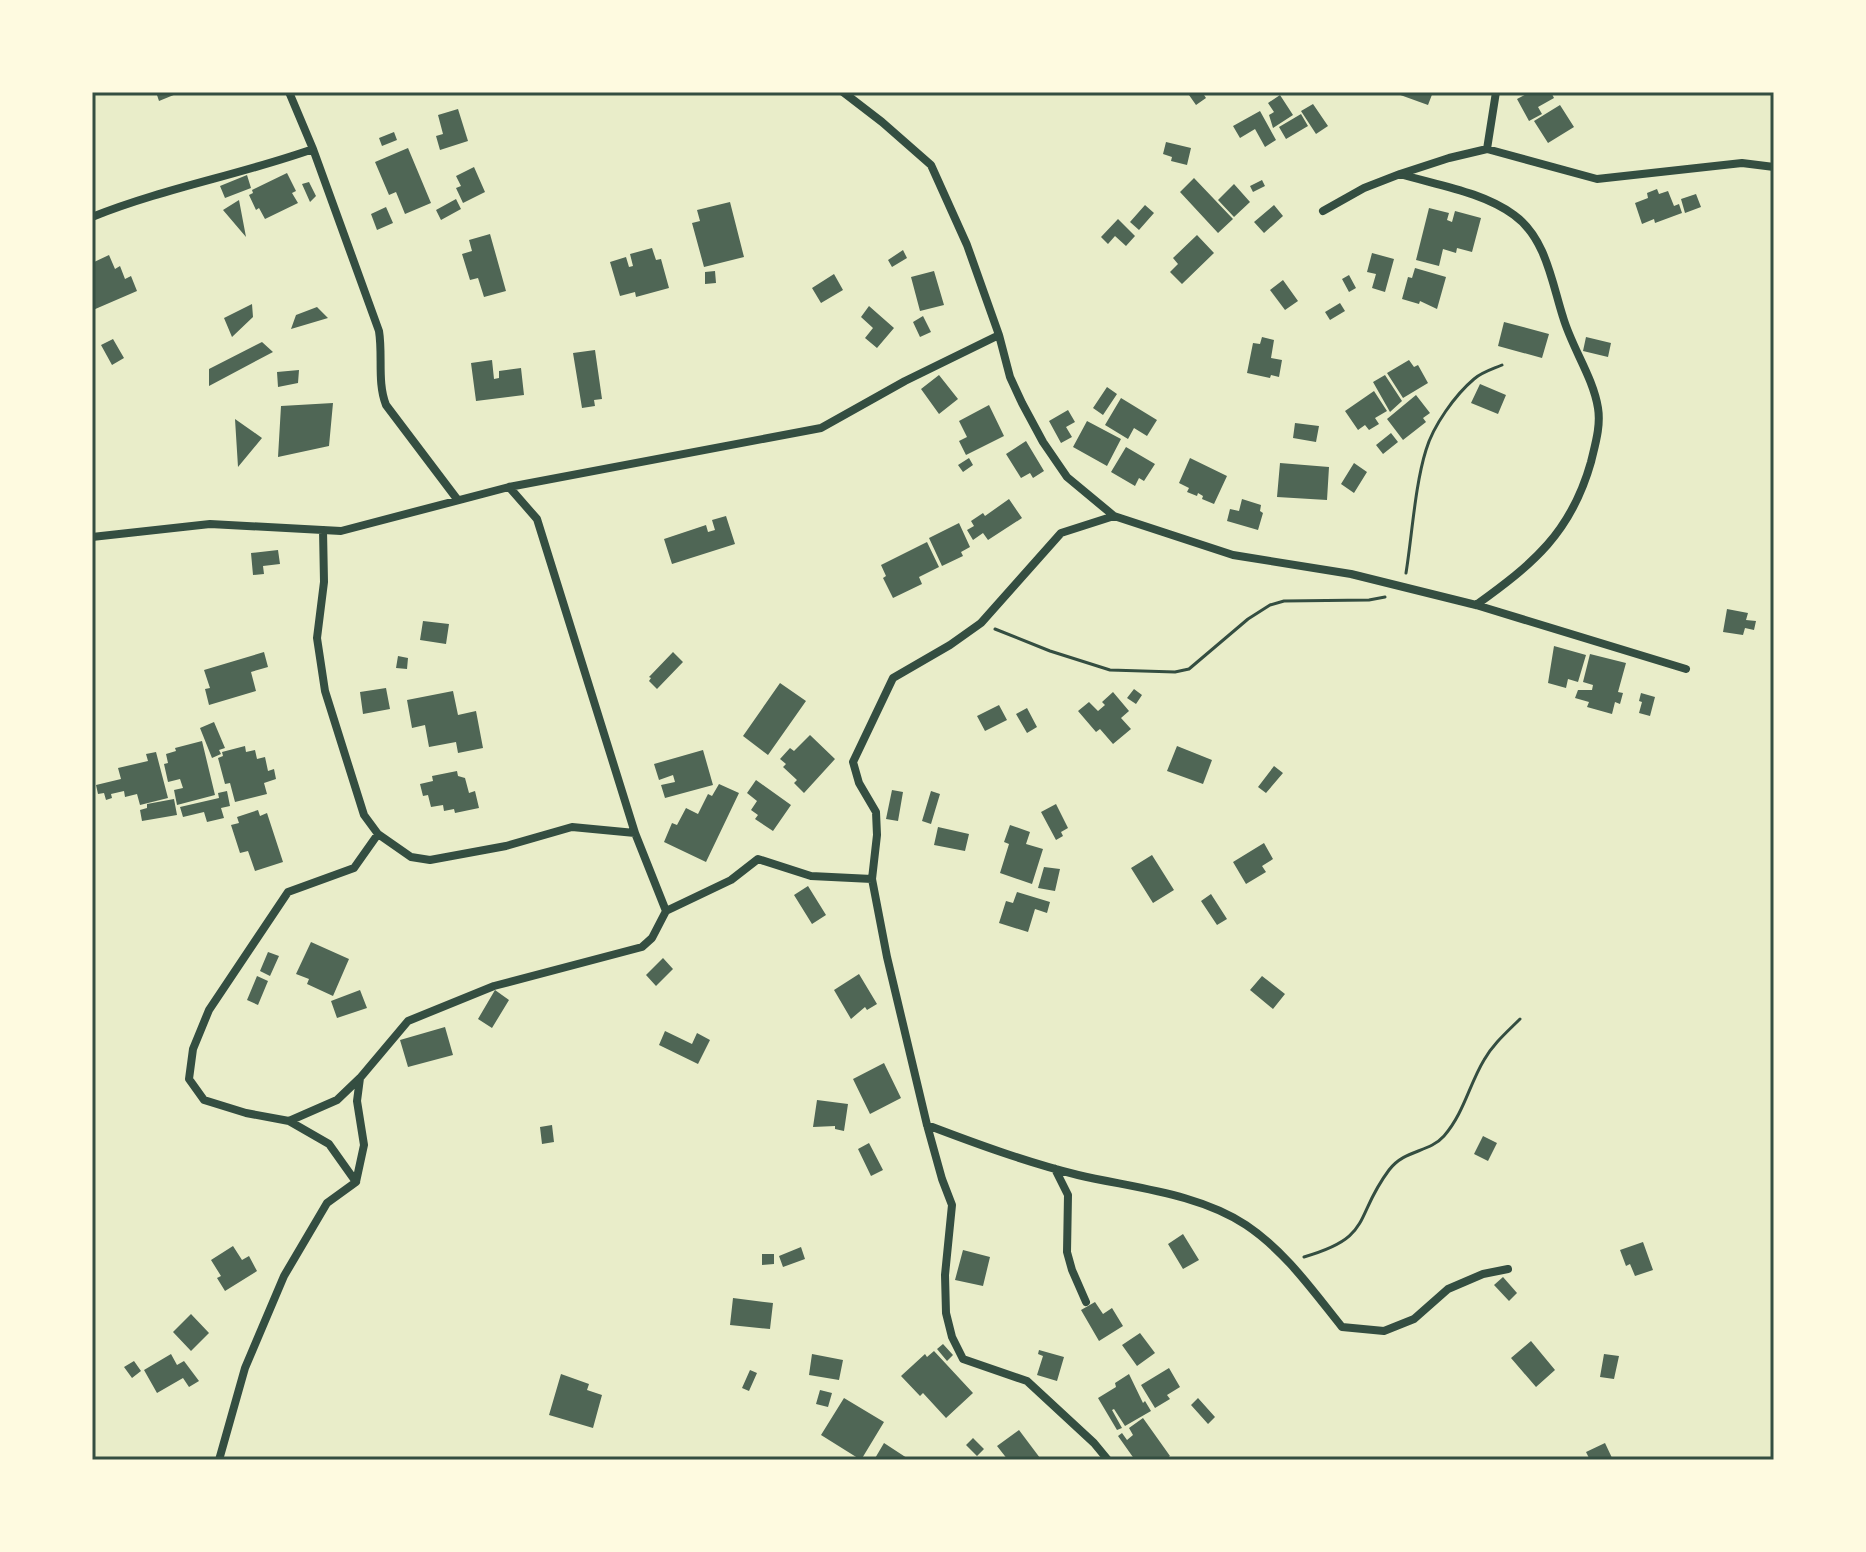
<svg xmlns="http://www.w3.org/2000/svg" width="1866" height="1552" viewBox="0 0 1866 1552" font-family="Poppins,sans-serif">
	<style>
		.building { fill: #4f6655 }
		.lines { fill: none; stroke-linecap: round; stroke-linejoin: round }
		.path { stroke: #344e41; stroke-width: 3 }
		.minor { stroke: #344e41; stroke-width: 8 }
		.neatline { fill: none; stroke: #344e41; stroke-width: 3 }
	</style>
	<rect width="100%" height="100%" fill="#e9edc9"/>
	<!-- building -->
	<path class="building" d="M156 92H181L159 101Z
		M1193 92H1202L1206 98 1196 105 1189 95Z
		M1392 92H1433L1428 105Z
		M1530 92H1551L1554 98 1538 107 1542 114 1529 121 1517 99Z
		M1280 95 1293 115 1273 128 1269 115 1274 112 1268 103Z
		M1313 104 1328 126 1316 134 1301 111Z
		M1560 105 1574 127 1548 143 1534 121Z
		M458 109 468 141 440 150 436 136 443 134 438 115Z
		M1260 111 1276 140 1265 147 1255 129 1240 138 1233 126Z
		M1301 114 1308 126 1286 139 1279 127Z
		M394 132 397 140 382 146 379 138Z
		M1166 142 1191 148 1187 165 1171 161 1172 157 1163 154Z
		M408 148 431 203 405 214 396 192 389 195 375 162Z
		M474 167 485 192 463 203 456 188 461 186 456 176Z
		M287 173 296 191 292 193 298 203 265 219 259 208 256 210 249 195 253 193 252 190Z
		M247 175 251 188 225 198 220 186Z
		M1194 178 1233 219 1218 233 1180 192Z
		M1262 180 1265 186 1253 192 1250 186Z
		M309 182 316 196 310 202 302 184Z
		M1234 184 1250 202 1234 217 1218 200Z
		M1657 189 1659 194 1668 191 1674 206 1679 204 1682 213 1655 223 1654 219 1642 224 1635 203 1648 198 1647 193Z
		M1696 194 1701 207 1685 213 1681 199Z
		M456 199 461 209 441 220 436 210Z
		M239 200 246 237 223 210Z
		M730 202 744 257 704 267 692 223 700 221 697 210Z
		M1145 205 1154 213 1139 230 1130 222Z
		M1274 205 1283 216 1264 233 1254 222Z
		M386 207 393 223 377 230 371 214Z
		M1429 208 1449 213 1447 220 1452 222 1455 211 1481 218 1472 252 1457 248 1456 253 1443 249 1439 266 1416 260Z
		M1118 219 1135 236 1126 246 1115 236 1108 244 1101 237Z
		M490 234 506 291 484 297 478 278 470 280 462 254 472 251 469 240Z
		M1197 235 1214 253 1182 284 1170 272 1178 264 1173 258Z
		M652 248 656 260 661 259 669 288 636 297 635 292 620 296 610 262 626 257 629 267 633 266 630 254Z
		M903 250 907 258 892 267 888 260Z
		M1372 253 1394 259 1385 292 1372 288 1376 274 1367 272Z
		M109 255 115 269 120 266 125 279 131 276 137 291 93 310 92 263Z
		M1415 268 1446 277 1437 309 1420 301 1419 304 1402 299 1408 277 1412 278Z
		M715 271 716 283 705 284V272Z
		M934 271 944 305 920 311 911 277Z
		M834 274 843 290 821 303 812 288Z
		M1349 275 1356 288 1349 292 1342 279Z
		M1283 280 1298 301 1285 310 1270 290Z
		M1340 303 1345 311 1330 320 1325 312Z
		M252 304 253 317 232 337 224 318Z
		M869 306 894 328 877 348 865 338 873 328 861 317Z
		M317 307 328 318 291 329 296 315Z
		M923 316 931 332 920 337 913 322Z
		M1504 322 1549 334 1542 358 1498 346Z
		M1262 337 1274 340 1271 358 1282 360 1279 377 1271 375 1270 378 1247 373 1253 343 1260 344Z
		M1586 337 1611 343 1608 357 1583 351Z
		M113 339 124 358 112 365 101 345Z
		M262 342 273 352 209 386V369Z
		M595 350 602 399 594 400 595 406 582 408 573 353Z
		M492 360 494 379 499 378V371L521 368 524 395 476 401 471 363Z
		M1409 360 1414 367 1418 365 1428 383 1403 398 1387 373Z
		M299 370 298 383 278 387 277 372Z
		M939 375 958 399 939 414 921 389Z
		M1385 375 1402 401 1390 412 1373 382Z
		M1480 384 1506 395 1498 414 1471 403Z
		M1107 387 1117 394 1103 415 1093 408Z
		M1374 391 1387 411 1375 418 1379 424 1369 430 1365 425 1358 430 1345 411Z
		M1416 395 1430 413 1423 418 1426 422 1403 440 1387 419Z
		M1121 398 1157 420 1147 436 1134 428 1128 439 1105 425Z
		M333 403 329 446 278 457 281 406Z
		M989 405 1004 436 966 455 959 441 967 437 959 421Z
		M1068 410 1075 422 1066 427 1072 437 1061 443 1049 421Z
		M235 419 262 438 238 467Z
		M1087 421 1121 439 1107 466 1073 447Z
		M1295 423 1319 426 1316 442 1293 438Z
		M1391 433 1398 442 1383 454 1376 445Z
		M1026 441 1044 471 1033 478 1030 473 1021 478 1006 454Z
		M1126 447 1155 464 1144 481 1139 478 1135 486 1111 472Z
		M969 458 973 465 963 472 958 465Z
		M1190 458 1227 476 1214 504 1202 499 1203 496 1198 493 1197 496 1187 492 1189 488 1179 483Z
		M1280 463 1329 467 1327 500 1277 497Z
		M1354 463 1367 472 1354 493 1341 484Z
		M1009 499 1022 518 988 540 983 533 973 540 967 530 974 526 971 521 983 513 985 516Z
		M1242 499 1261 505 1260 511 1263 513 1258 530 1227 521 1230 509 1239 511Z
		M726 516 735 544 672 564 664 539 706 525 708 532 715 530 712 520Z
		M959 523 970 547 961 552 963 556 942 566 929 538Z
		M927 542 939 567 919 577 922 584 893 598 883 578 886 576 881 565Z
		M278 550 280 564 263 566 264 574 253 575 251 553Z
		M1727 609 1748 613 1746 620 1756 621 1754 630 1745 628 1743 635 1723 632Z
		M423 621 449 624 446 644 420 640Z
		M1554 646 1586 655 1578 682 1568 679 1566 688 1548 683Z
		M264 652 268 667 251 672 256 691 209 705 205 689 210 688 204 670Z
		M673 652 683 662 657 689 649 681 651 678 649 677Z
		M1590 654 1626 663 1618 692 1623 693 1620 704 1615 702 1612 714 1587 707 1589 702 1575 698 1578 690H1592L1593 685 1583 682Z
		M398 656 408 658 407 669 396 668Z
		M780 683 806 701 768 755 743 736Z
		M386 688 390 709 363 714 360 692Z
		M1134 689 1142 695 1136 704 1127 698Z
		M453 691 458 715 476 711 483 748 458 753 456 742 429 747 425 725 412 728 407 700Z
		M1113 692 1129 711 1121 718 1131 729 1113 744 1100 729 1096 732 1078 711 1089 702 1098 711 1105 705 1102 702Z
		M1641 693 1655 697 1650 716 1639 713 1642 702 1639 701Z
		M999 705 1007 720 985 731 977 716Z
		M1027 708 1037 727 1027 733 1016 714Z
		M214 722 225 748 219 750 221 754 212 758 200 728Z
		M810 735 835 759 804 793 794 783 797 780 783 767 786 764 780 759 790 748 794 751Z
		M202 741 215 795 177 805 174 790 183 788 180 779 168 782 164 764 168 763 166 754 176 751 175 748Z
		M245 746 246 752 255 750 257 759 265 757 268 771 274 769 276 779 264 783 267 794 235 802 230 783 225 784 218 758 223 756 222 752Z
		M1177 746 1212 760 1203 784 1167 771Z
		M703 750 713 785 665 798 661 785 675 782 673 775 659 780 654 764Z
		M156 752 168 798 140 805 137 794 125 797 124 791 111 794 112 798 106 800 104 793 98 794 96 785 121 779 118 768 148 761 146 754Z
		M1274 766 1283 773 1266 793 1258 787Z
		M457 771 458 776 465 778 469 793 475 791 479 808 455 813 454 809 444 811 443 805 431 807 428 795 423 796 420 784 433 781 432 776Z
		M756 780 791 805 773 831 755 819 758 815 751 810 757 801 747 793Z
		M719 784 739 793 706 862 664 842 672 823 677 825 686 808 698 814 708 794 712 796Z
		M892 790 903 792 898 821 886 819Z
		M227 791 230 806 221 808 224 818 207 822 204 812 183 817 180 807 219 798 218 793Z
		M931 791 940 794 931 824 922 821Z
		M174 799 177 815 142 821 140 810 147 808V804Z
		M1056 804 1068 828 1061 832 1063 836 1056 840 1041 812Z
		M258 810 260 816 267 813 283 862 255 871 248 851 240 853 231 825 239 823 237 817Z
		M1010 825 1030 832 1026 844 1043 849 1032 884 1000 873 1009 844 1004 842Z
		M938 827 969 834 965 851 934 845Z
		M1264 843 1273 859 1262 866 1266 872 1246 884 1233 862Z
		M1152 855 1174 890 1153 903 1131 868Z
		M1044 867 1060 869 1055 891 1038 888Z
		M808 886 826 915 812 924 794 895Z
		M1017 892 1050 902 1047 913 1035 909 1028 932 999 923 1006 901 1013 903Z
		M1211 894 1227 919 1217 925 1201 901Z
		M311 942 349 959 333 996 307 984 309 979 296 974Z
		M268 952 279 956 270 976 260 971Z
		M663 958 673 969 656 986 646 975Z
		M859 974 877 1004 867 1010 865 1007 851 1019 834 990Z
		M257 976 268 981 258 1005 247 1000Z
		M1262 976 1285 994 1273 1009 1250 990Z
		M360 990 367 1008 337 1018 331 1001Z
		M495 990 509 1000 492 1028 478 1019Z
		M445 1027 453 1055 408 1067 400 1040Z
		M665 1031 692 1044 697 1033 710 1040 698 1064 659 1045Z
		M884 1063 901 1098 870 1114 853 1079Z
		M817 1100 848 1104 844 1131 835 1129V1126L813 1127Z
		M552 1125 554 1142 542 1144 540 1127Z
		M1483 1136 1497 1143 1488 1161 1474 1154Z
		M869 1143 883 1170 871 1176 858 1149Z
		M1183 1234 1199 1260 1183 1269 1168 1244Z
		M1643 1242 1653 1270 1635 1276 1630 1264 1626 1266 1620 1250Z
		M233 1246 242 1260 249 1256 257 1271 225 1291 217 1278 221 1276 211 1260Z
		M801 1247 805 1259 783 1267 779 1256Z
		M963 1250 990 1257 983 1286 955 1280Z
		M762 1254H774V1264L762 1265Z
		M1503 1277 1517 1293 1509 1301 1494 1285Z
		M733 1298 773 1303 770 1329 730 1325Z
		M1095 1302 1103 1314 1112 1308 1123 1326 1099 1341 1081 1310Z
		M191 1314 209 1333 191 1351 173 1332Z
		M1140 1333 1155 1353 1137 1366 1122 1345Z
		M1531 1341 1555 1370 1536 1387 1511 1358Z
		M943 1344 953 1355 947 1361 937 1349Z
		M1039 1350 1064 1357 1057 1381 1037 1375 1043 1356 1038 1354Z
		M934 1351 973 1393 946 1418 923 1393 920 1396 901 1376 925 1354 927 1357Z
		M171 1354 177 1365 184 1361 199 1381 189 1387 183 1378 157 1393 144 1370Z
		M812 1354 843 1360 839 1380 809 1375Z
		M1604 1354 1619 1356 1614 1379 1600 1377Z
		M134 1361 141 1371 132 1378 124 1367Z
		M1169 1368 1180 1387 1167 1395 1170 1399 1155 1408 1141 1385Z
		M750 1370 757 1373 749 1391 742 1388Z
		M561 1374 589 1384 587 1390 602 1395 593 1428 549 1415Z
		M1129 1374 1143 1403 1145 1401 1151 1411 1125 1426 1114 1409 1112 1410 1122 1428 1117 1430 1098 1398 1116 1387 1115 1383Z
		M820 1390 832 1393 828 1407 816 1404Z
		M844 1398 884 1422 861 1460 821 1435Z
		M1198 1398 1215 1417 1208 1424 1191 1405Z
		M1143 1418 1170 1456 1165 1460H1135L1118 1436 1122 1433 1127 1440 1133 1435 1129 1428Z
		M1019 1430 1040 1458 1037 1460H1008L997 1446Z
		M973 1438 984 1449 977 1456 966 1445Z
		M884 1443 910 1460H874Z
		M1605 1443 1613 1460H1590L1586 1452Z"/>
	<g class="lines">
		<!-- path -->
		<path class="path" d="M1406 573C1412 536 1415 485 1426 450 1433 426 1455 395 1474 379 1482 372 1493 369 1502 365
			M995 629 1050 651 1110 670 1175 672 1189 669 1248 619 1270 605 1284 601 1369 600 1385 597
			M1304 1257C1374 1237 1353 1218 1389 1170 1405 1149 1429 1153 1444 1136 1464 1113 1469 1085 1484 1060 1493 1044 1507 1032 1520 1019"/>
		<!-- minor -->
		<path class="minor" d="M843 92 882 122 931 165 967 245 999 335 1010 377 1022 403 1043 442 1067 477 1114 516 1233 555 1351 574 1476 605 1686 669
			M313 149 379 331C383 356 377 382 386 405L457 499
			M1487 149 1496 92
			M1400 174C1437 185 1483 192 1514 215 1546 238 1552 283 1563 317 1572 348 1593 377 1598 408 1601 426 1595 445 1591 462 1571 533 1533 564 1476 605
			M1323 211 1364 188 1400 174 1449 158 1487 149 1597 179 1742 163 1774 167
			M92 217C164 188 240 175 313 149L289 92
			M509 487 537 519 635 833
			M323 530 324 582 317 638 325 691 364 815 378 834 411 857 430 860 506 846 572 827 635 833 666 911 731 880 758 859 811 876 872 879
			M92 537 210 524 341 531 509 487 821 428 905 381 999 335
			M289 1121 337 1100 360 1078
			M927 1125C977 1144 1026 1162 1078 1175 1134 1188 1197 1193 1246 1225 1285 1251 1313 1291 1342 1327L1384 1331 1414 1319 1448 1289 1483 1274 1508 1269
			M1055 1169 1068 1195 1067 1252 1072 1270 1086 1302
			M356 1182 329 1144 289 1121 246 1113 204 1100 189 1079 193 1049 209 1010 288 892 354 868 378 834
			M219 1460 245 1368 284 1276 327 1203 356 1182 364 1145 357 1101 360 1078 408 1021 494 986 642 947 652 938 666 911
			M1108 1460 1094 1443 1027 1381 963 1359 952 1337 946 1313 945 1275 952 1205 942 1179 927 1125 887 957 872 879 877 835 876 812 859 783 853 762 893 678 950 645 981 623 1061 533 1114 516"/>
	</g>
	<!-- border -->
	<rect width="1866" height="1552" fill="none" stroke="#fefae0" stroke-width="188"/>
	<rect x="94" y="94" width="1678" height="1364" class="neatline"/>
</svg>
